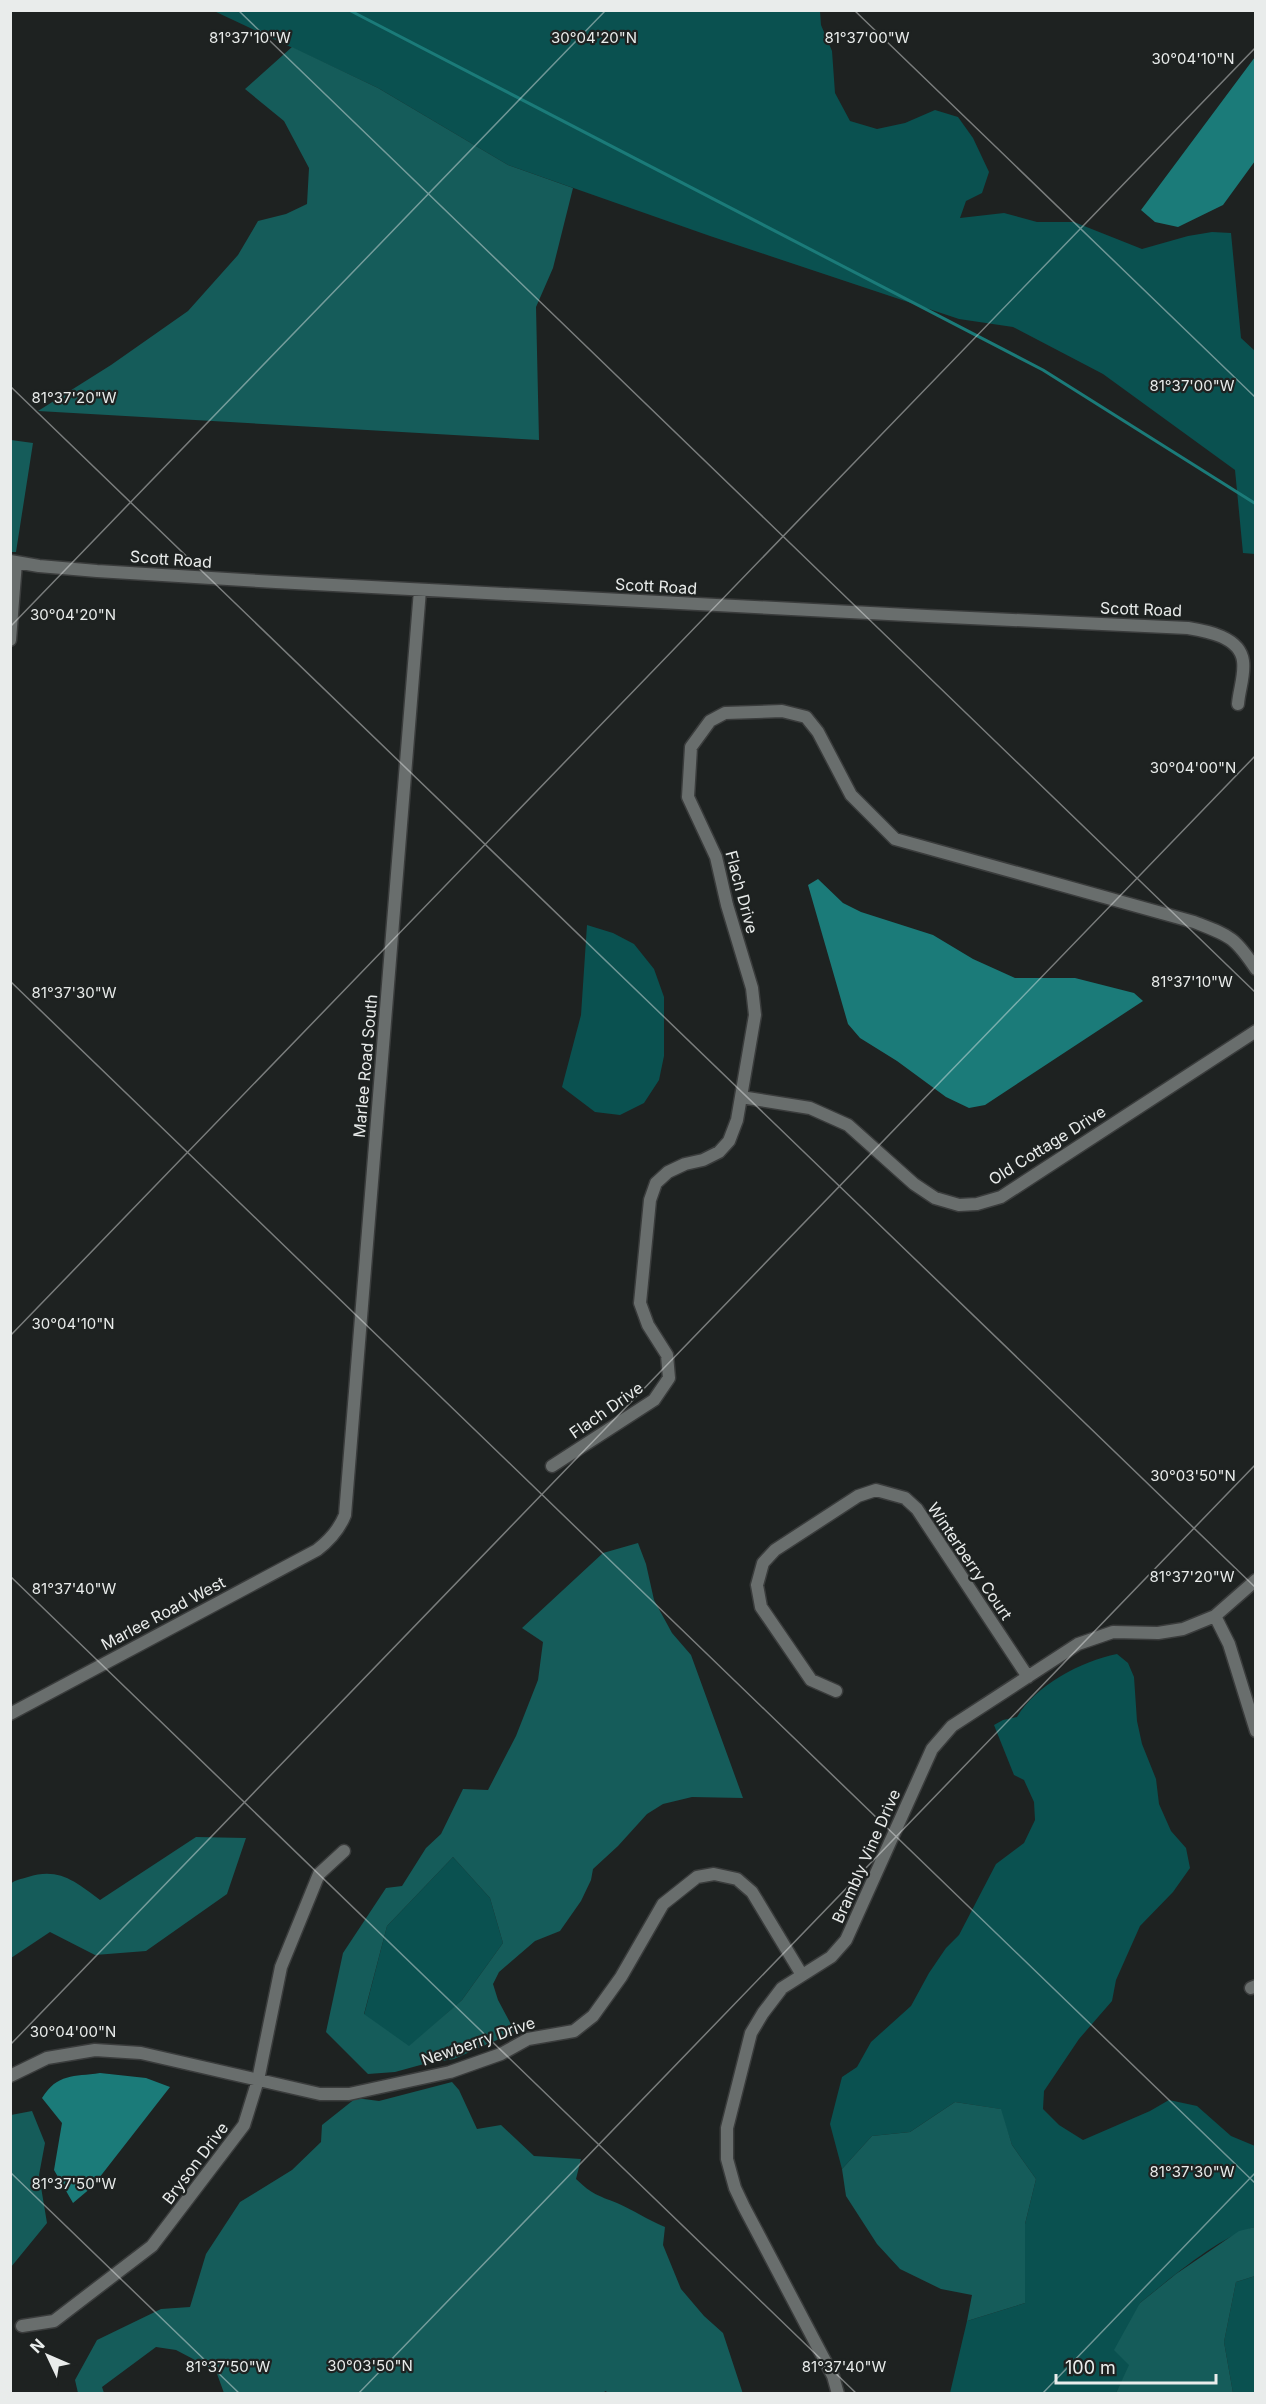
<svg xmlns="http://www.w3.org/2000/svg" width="1266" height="2404" viewBox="0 0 1266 2404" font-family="Inter,sans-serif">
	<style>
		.green { fill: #0a5150 }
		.forest { fill: #155c5a; fill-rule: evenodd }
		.water { fill: #1b7b79 }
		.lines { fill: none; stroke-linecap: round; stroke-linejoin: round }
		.stream { stroke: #1b7b79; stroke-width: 3 }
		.street-casing { stroke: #3a3c3c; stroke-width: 15 }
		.street { stroke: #696e6d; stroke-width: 12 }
		.ticks { fill: none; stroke: #e9eceb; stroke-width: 1.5; stroke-opacity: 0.45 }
		.labels { text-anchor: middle; stroke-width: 4.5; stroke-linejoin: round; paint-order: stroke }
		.street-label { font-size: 16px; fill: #e9eceb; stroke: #1e2221 }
		.ticks-label { font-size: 15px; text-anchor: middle; fill: #e9eceb; stroke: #1e2221; stroke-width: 4.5; stroke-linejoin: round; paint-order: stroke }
	</style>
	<rect width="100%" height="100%" fill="#1e2221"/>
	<!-- green -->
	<path class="green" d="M214 11H820L821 25 832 51 835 93 850 121 877 129 905 123 935 110 958 117 973 138 989 172 982 193 966 201 960 218 1004 213 1037 222H1074L1142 249 1188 236 1212 232 1231 233 1241 338 1255 351V554L1243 553 1235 470 1103 374 1013 327 959 319 710 236 508 165 378 88Z
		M587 925 613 933 634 944 654 969 664 997V1056L659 1080 644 1103 620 1115 595 1112 562 1087 581 1015Z
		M1117 1654 1128 1663 1134 1677 1137 1721 1142 1744 1156 1779 1159 1804 1171 1831 1186 1848 1190 1868 1173 1892 1140 1926 1116 1980 1112 2001 1079 2039 1044 2091 1043 2109 1059 2125 1083 2140 1150 2111 1169 2100 1197 2106 1231 2136 1255 2146V2227C1218 2237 1171 2278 1140 2303L1130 2365 1116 2393H950L967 2321 1025 2303V2224L1036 2179 1012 2145 1000 2109 955 2102 910 2132 872 2136 842 2169 830 2124 842 2077 857 2067 871 2042 911 2006 929 1973 946 1948 959 1935 996 1864 1024 1843 1035 1820 1034 1802 1024 1780 1014 1775 994 1725 1003 1720 1017 1717C1035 1686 1081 1661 1117 1654Z
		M453 1857 490 1898 503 1943 462 2000 409 2047 364 2015 387 1926Z
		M1255 2276V2393H1233L1224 2342 1236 2282Z"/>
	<!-- forest -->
	<path class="forest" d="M292 47 378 88 508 165 573 188 553 268 536 307 539 440 38 411 111 365 188 311 238 255 258 221 286 214 307 204 309 168 284 121 245 89Z
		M11 440 33 443 16 552H11Z
		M638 1543 646 1564 654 1600 672 1633 691 1655 743 1798 692 1797 663 1804 647 1814 618 1846 593 1869 591 1880 581 1901 560 1931 535 1941 499 1972 493 1984 498 2000 515 2032 454 2059 424 2064 395 2072 368 2074 326 2032 343 1953 386 1888 402 1886 426 1848 441 1834 463 1789 488 1790 516 1736 538 1680 543 1642 522 1628 603 1553ZM453 1857 490 1898 503 1943 462 2000 409 2046 364 2014 387 1926Z
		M196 1837 246 1838 227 1894 146 1951 95 1955 50 1932 11 1958 10 1884C15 1880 21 1879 28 1877 59 1867 76 1882 100 1900Z
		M452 2082 459 2090 477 2129 501 2125 534 2156 581 2159 576 2179C593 2195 597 2195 617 2203 633 2210 648 2220 665 2227L663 2245 681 2289 704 2316 723 2333 743 2394H608L606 2391 600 2394 224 2393 216 2371 176 2350 156 2347 102 2387 104 2393H78L75 2380 97 2340 161 2309 190 2307 206 2254 240 2202 292 2170 321 2142 322 2125 356 2098 379 2101Z
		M955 2102 1001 2109 1012 2145 1036 2179 1025 2224V2303L967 2321 972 2295 941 2289 900 2269 877 2244 846 2196 842 2169 872 2136 910 2132Z
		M32 2111 45 2143 39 2175 47 2223 11 2267V2115Z
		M1255 2227V2276L1236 2282 1224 2342 1233 2393H1116L1129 2365 1114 2350 1140 2303 1176 2274 1239 2231Z"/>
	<!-- water -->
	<path class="water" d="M1255 57V161L1223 205 1178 227 1155 222 1141 210Z
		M818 879 843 903 861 912 933 935 973 959 1015 978H1075L1134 993 1143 1001 985 1105 969 1108 946 1097 897 1061 860 1038 848 1024 808 885Z
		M100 2073 146 2078 170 2087 92 2187 73 2203 54 2170 62 2123 42 2098C58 2073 73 2077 100 2073Z"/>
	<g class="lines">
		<!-- stream -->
		<path class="stream" d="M349 10 1043 370 1256 504"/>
		<!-- street casing -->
		<g class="street-casing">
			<path id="street" d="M10 561 39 566 97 571 276 582 927 616 1188 628C1207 631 1240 637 1243 661 1245 675 1239 690 1238 704
				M10 640 16 562
				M741 1097 810 1108 848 1125 914 1184 935 1198 959 1205 977 1204 1001 1197 1256 1031
				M552 1466 654 1400 669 1378 667 1355 648 1325 640 1303 650 1200 656 1183 668 1172 685 1164 703 1160 719 1152 729 1141 737 1120 755 1015 752 988 727 905 716 857 688 797 691 747 710 721 725 713 782 711 806 717 818 732 851 795 895 839 1194 922C1230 936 1234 936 1256 969
				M1215 1616 1229 1644 1256 1731
				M836 1691 811 1680 761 1607 757 1585 763 1563 775 1550 858 1496 876 1490 905 1498 917 1509 1028 1677
				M10 1714 317 1550C330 1540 339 1530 345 1515L420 590
				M1251 1988 1256 1986
				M10 2076 47 2058 95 2050 141 2053 320 2094H349L450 2072 501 2054 528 2039 574 2031 593 2016 621 1977 663 1904 697 1877 714 1874 737 1879 752 1892 802 1975
				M22 2326 54 2321 152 2246 244 2125 258 2080 281 1967 319 1874 344 1851
				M838 2394 833 2376 744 2207 735 2188 727 2159V2128L751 2033 763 2013 782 1988 831 1957 846 1940 932 1749 952 1726 1078 1644 1113 1632 1158 1633 1183 1629 1215 1616 1256 1580"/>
		</g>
		<!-- street -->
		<use href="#street" class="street"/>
	</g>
	<!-- ticks -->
	<path class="ticks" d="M238 10 1256 993M854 10 1256 398M10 386 1256 1588M10 627 606 10M10 981 1256 2184M10 1336 1256 47M10 1576 857 2394M10 2045 1256 755M10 2172 240 2394M358 2394 1256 1464M1042 2394 1256 2172"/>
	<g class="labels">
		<!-- street labels -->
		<g class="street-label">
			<text transform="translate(171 559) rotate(4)" y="6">Scott Road</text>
			<text transform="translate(656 586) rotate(3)" y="6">Scott Road</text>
			<text transform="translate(1141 609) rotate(2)" y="6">Scott Road</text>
			<text transform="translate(742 892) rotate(75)" y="6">Flach Drive</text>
			<text transform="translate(365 1066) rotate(-85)" y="6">Marlee Road South</text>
			<text transform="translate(1047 1145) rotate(-32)" y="6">Old Cottage Drive</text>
			<text transform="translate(606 1410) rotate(-35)" y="6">Flach Drive</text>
			<text transform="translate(970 1561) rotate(56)" y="6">Winterberry Court</text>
			<text transform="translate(163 1613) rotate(-28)" y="6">Marlee Road West</text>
			<text transform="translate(866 1856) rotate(-66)" y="6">Brambly Vine Drive</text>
			<text transform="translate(478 2041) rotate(-19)" y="6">Newberry Drive</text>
			<text transform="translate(195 2163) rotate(-53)" y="6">Bryson Drive</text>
		</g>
	</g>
	<g class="ticks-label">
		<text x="250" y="43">81°37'10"W</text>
		<text x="867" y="43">81°37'00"W</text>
		<text x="594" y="43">30°04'20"N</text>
		<text x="1193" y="64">30°04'10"N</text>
		<text x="1192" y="391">81°37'00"W</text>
		<text x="74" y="403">81°37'20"W</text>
		<text x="73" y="620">30°04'20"N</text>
		<text x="1193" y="773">30°04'00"N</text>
		<text x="1192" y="987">81°37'10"W</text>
		<text x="74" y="998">81°37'30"W</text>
		<text x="73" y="1329">30°04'10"N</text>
		<text x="1193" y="1481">30°03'50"N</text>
		<text x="1192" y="1582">81°37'20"W</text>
		<text x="74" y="1594">81°37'40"W</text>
		<text x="73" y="2037">30°04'00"N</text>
		<text x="1192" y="2177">81°37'30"W</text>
		<text x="74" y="2189">81°37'50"W</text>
		<text x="370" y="2371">30°03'50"N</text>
		<text x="228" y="2372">81°37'50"W</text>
		<text x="844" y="2372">81°37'40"W</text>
	</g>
	<!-- border -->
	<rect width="1266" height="2404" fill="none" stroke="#e9eceb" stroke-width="24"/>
	<!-- north arrow -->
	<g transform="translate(48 2356) rotate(314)" stroke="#1e2221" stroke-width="4.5" paint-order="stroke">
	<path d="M0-4.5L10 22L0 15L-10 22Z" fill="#e9eceb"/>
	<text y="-9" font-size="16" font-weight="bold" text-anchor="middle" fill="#e9eceb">N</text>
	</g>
	<!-- scale -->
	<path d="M1056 2374v9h160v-9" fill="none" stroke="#e9eceb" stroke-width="3"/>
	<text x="1065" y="2374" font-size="18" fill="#e9eceb" stroke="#1e2221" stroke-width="4.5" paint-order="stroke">100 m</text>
</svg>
